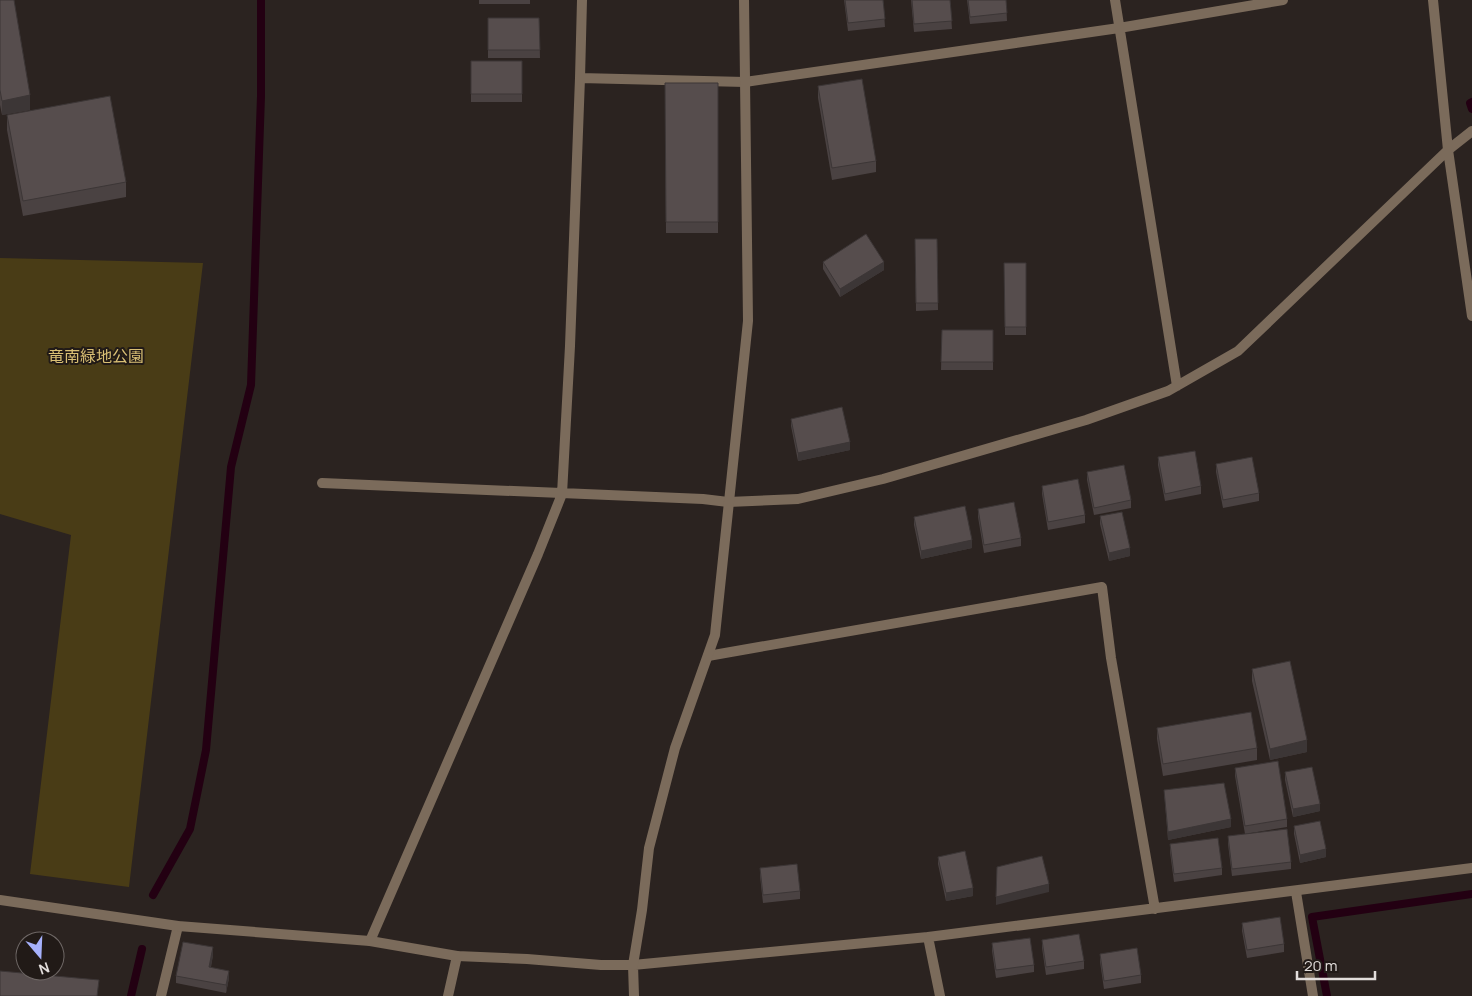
<svg xmlns="http://www.w3.org/2000/svg" width="1472" height="996" viewBox="0 0 1472 996" font-family="Manrope,'Noto Sans JP',sans-serif">
	<style>
		.green { fill: #493c16 }
		.lines { fill: none; stroke-linecap: round; stroke-linejoin: round }
		.stream { stroke: #230012; stroke-width: 8 }
		.minor { stroke: #7b6b5b; stroke-width: 10 }
		.tertiary { stroke: #7b6b5b; stroke-width: 10 }
		.wall { fill: #4a4242 }
		.shaded-wall { fill: #3c3636 }
		.building { fill: #564d4d; stroke: #3c3636 }
		.labels { text-anchor: middle; stroke-width: 4; stroke-linejoin: round; paint-order: stroke }
		.park-label { font-size: 16px; fill: #d9bf74; stroke: #211a17 }
	</style>
	<rect width="100%" height="100%" fill="#2b2320"/>
	<!-- green -->
	<path class="green" d="M0 258 203 263 129 887 30 874 71 535 0 514Z"/>
	<g class="lines">
		<!-- stream -->
		<path class="stream" d="M1472 102 1470 103 1472 109
			M153 895 190 829 206 750 231 467 251 385 261 96V0
			M131 996 142 949
			M1327 996 1312 917 1472 894"/>
		<!-- minor -->
		<path class="minor" d="M1115 0 1177 386
			M1433 0 1448 150 1472 316
			M580 78 745 82 1119 28 1283 0
			M322 483 703 499 728 502 798 499 883 479 1086 420 1168 391 1238 351 1448 150 1472 131
			M708 656 1102 587 1111 658 1155 909
			M1296 892 1313 996
			M928 937 940 996
			M370 941 538 554 562 494 570 346 580 78 582 0
			M161 996 178 926
			M448 996 457 956
			M634 996 633 965 928 937 1472 868"/>
		<!-- tertiary -->
		<path class="tertiary" d="M0 900 178 926 370 941 457 956 527 959 601 965H633L642 910 649 848 675 748 715 635 748 321 744 0"/>
	</g>
	<!-- wall -->
	<path class="wall" d="M0 0 30 110 2 115 0 105Z
		M479 0H530V4H479Z
		M844 0H883L885 27 848 31Z
		M911 0H950L952 29 914 32Z
		M967 0H1006L1007 21 970 24Z
		M488 18H539L540 58H488Z
		M471 61H522V102H471Z
		M665 83H718V233H666Z
		M818 86 876 161V172L832 180 818 98Z
		M7 115 126 182V197L23 216 7 130Z
		M915 239H937L938 310 916 311Z
		M823 262 884 270 840 297 823 269Z
		M1004 263H1026V335H1005Z
		M942 330H993V370H941Z
		M791 419 850 450 798 461 791 426Z
		M1158 457 1201 486V494L1165 501 1158 465Z
		M1216 464 1259 493V501L1223 508 1216 472Z
		M1087 472 1131 500V508L1094 515 1087 480Z
		M1042 486 1085 515V523L1048 530 1042 494Z
		M978 509 1021 538V546L984 553 978 517Z
		M1100 516 1130 556 1109 561 1100 524Z
		M914 517 972 548 921 559 914 525Z
		M1252 669 1307 752 1270 760 1252 681Z
		M1157 728 1257 748V760L1163 776 1157 739Z
		M1235 768 1287 819V827L1245 834 1235 776Z
		M1285 772 1320 811 1293 817 1285 780Z
		M1164 790 1231 827 1168 840Z
		M1294 826 1326 857 1300 863 1294 834Z
		M1228 836 1291 862V869L1232 876 1228 844Z
		M1170 844 1222 868V875L1174 882 1170 852Z
		M938 857 973 896 946 901 938 864Z
		M760 868 800 891V899L763 903 760 876Z
		M1242 923 1284 944V952L1247 958 1242 931Z
		M1042 940 1084 961V969L1046 975 1042 948Z
		M992 943 1034 965V972L996 978 992 951Z
		M1100 954 1141 975V983L1104 989 1100 962Z
		M213 955 211 967 229 978 226 993 176 983V976Z"/>
	<!-- shaded-wall -->
	<path class="shaded-wall" d="M30 95V110L2 115V101Z
		M884 262V270L840 297V289Z
		M850 442V450L798 461V453Z
		M972 540V548L921 559V551Z
		M1130 548V556L1109 561V553Z
		M1307 740V752L1270 760V749Z
		M1320 804V811L1293 817V809Z
		M1231 819V827L1168 840V832Z
		M1326 849V857L1300 863V855Z
		M1049 884V892L996 905V897Z
		M973 888V896L946 901V893Z
		M213 947V955L209 975V967Z
		M229 971V978L226 993V985Z"/>
	<!-- building -->
	<path class="building" d="M0 0H14L30 95 2 101 0 90Z
		M845 0H883L885 19 848 23Z
		M912 0H950L952 21 914 24Z
		M968 0H1006L1007 13 970 17Z
		M488 18H539L540 50H488Z
		M471 61H522V94H471Z
		M862 79 876 161 832 168 818 86Z
		M665 83H718V222H666Z
		M110 96 126 182 23 201 7 115Z
		M866 234 884 262 840 289 823 262Z
		M915 239H937L938 303H916Z
		M1004 263H1026V327H1005Z
		M942 330H993V362H941Z
		M842 407 850 442 798 453 791 419Z
		M1195 451 1201 486 1165 494 1158 457Z
		M1252 457 1259 493 1223 500 1216 464Z
		M1124 465 1131 500 1094 508 1087 472Z
		M1078 479 1085 515 1048 522 1042 486Z
		M1014 502 1021 538 984 545 978 509Z
		M965 506 972 540 921 551 914 517Z
		M1122 512 1130 548 1109 553 1100 516Z
		M1290 661 1307 740 1270 749 1252 669Z
		M1251 712 1257 748 1163 764 1157 728Z
		M1278 761 1287 819 1245 826 1235 768Z
		M1312 767 1320 804 1293 809 1285 772Z
		M1224 783 1231 819 1168 832 1164 790Z
		M1320 821 1326 849 1300 855 1294 826Z
		M1287 829 1291 862 1232 869 1228 836Z
		M1218 838 1222 868 1174 874 1170 844Z
		M965 851 973 888 946 893 938 857Z
		M1042 856 1049 884 996 897 997 867Z
		M797 864 800 891 763 895 760 868Z
		M1280 917 1284 944 1247 950 1242 923Z
		M1079 934 1084 961 1046 967 1042 940Z
		M1030 938 1034 965 996 970 992 943Z
		M183 942 213 947 209 967 229 971 226 985 176 976Z
		M1137 948 1141 975 1104 981 1100 954Z
		M0 971 99 980 97 996H0Z"/>
	<g class="labels">
		<!-- park labels -->
		<g class="park-label">
			<text x="96" y="362">竜南緑地公園</text>
		</g>
	</g>
	<!-- north arrow -->
	<g transform="translate(40 956) rotate(161)"><circle r="24" fill="#211a17" stroke="#6f6866"/>
	<path d="M0-4L9 19L0 12L-9 19Z" fill="#a6b1fc"/>
	<text y="-8" font-size="14" font-weight="bold" text-anchor="middle" fill="#e3dedc">N</text>
	</g>
	<!-- scale -->
	<path d="M1297 971v8h78v-8" fill="none" stroke="#e3dedc" stroke-width="2.5"/>
	<text x="1304" y="971" font-size="15" fill="#e3dedc" stroke="#211a17" stroke-width="4" paint-order="stroke">20 m</text>
</svg>
